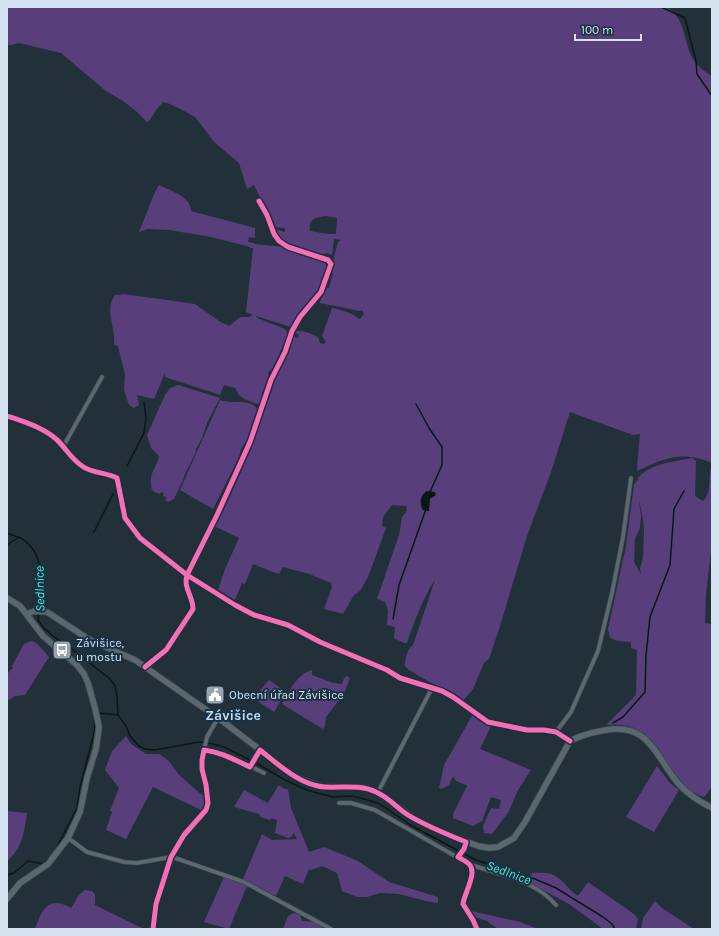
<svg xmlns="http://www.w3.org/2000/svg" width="719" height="936" viewBox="0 0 719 936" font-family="Karla,sans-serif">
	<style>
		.green { fill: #583f7b; fill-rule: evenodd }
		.water { fill: #091816 }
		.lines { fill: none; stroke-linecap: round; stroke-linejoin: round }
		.stream { stroke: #091816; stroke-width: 1.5 }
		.street-casing { stroke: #414c55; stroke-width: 5 }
		.secondary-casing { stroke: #414c55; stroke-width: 7 }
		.street { stroke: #5e6870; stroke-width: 3.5 }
		.secondary { stroke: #5a676f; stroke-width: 5.5 }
		.cycleway-casing { stroke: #183143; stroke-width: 8 }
		.cycleway { stroke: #f96db3; stroke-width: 5 }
		.labels { text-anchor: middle; stroke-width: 4; stroke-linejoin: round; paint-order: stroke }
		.poi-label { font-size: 12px; fill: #d4e3ef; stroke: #183143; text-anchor: start }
		.water-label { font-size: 13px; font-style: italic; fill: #46eed0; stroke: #183143 }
		.quarter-label { font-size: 14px; font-weight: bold; fill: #bddbf1; stroke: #183143 }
	</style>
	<rect width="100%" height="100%" fill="#223039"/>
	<!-- green -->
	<path class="green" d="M7 7H666C686 17 683 42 693 59 698 67 705 72 712 76V463C683 450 664 458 637 471L638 455 640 434 631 435V433L630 434 570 412 551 472 527 536 500 626 489 659 484 663 473 689 463 701 449 690 433 684 409 670 405 666C405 659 407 649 413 645L435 580C424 595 413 625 407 643H404L394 638 395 627 387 625 388 610 385 602 377 599 399 535 402 517 406 512 407 506 392 505 383 517 382 526 386 528 368 577 360 591 354 595 343 614 324 609 332 587 331 583 309 574 283 567 279 574H278L253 564 245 584 242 583 234 602 218 590 225 569 239 538 214 526 226 505 253 444 270 387 292 336 298 338 299 335 294 332C301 329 311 334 318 337L320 343 324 344 326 342 322 336 332 308C341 310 352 312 359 319L361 318 364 314 362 310 360 311 320 303V301L327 288H329L333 273H330L338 242 341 240 334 239 332 255 327 253 320 255 288 246 277 238 274 229 285 232V228L273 227 268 213 254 185 247 189 239 163 214 142 195 117 188 113 170 104 163 102 157 109 149 121 147 122 136 111 123 101 106 91 61 53 19 43 11 45H7ZM326 216 337 218 336 234H329L310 231C308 219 316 217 326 216Z
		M159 185C169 190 192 197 191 211L255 228V238L249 237 248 242 254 243V244L284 247 326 262 327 264 318 293 297 317 291 327 256 316 257 318 285 329 288 334 273 368 268 372 269 376 262 393 260 405 244 399 239 395 235 388 224 385 220 395 165 377V373L154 399 137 395 139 405 134 408 129 405 124 390 125 375 118 346 114 345C116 328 104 310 115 295L124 294 195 304 219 321 229 326 240 317H249L253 315 246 312 253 248H251L247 246 211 237 169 230 147 229 139 232 154 194Z
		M178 385 220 398 207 423 202 438 196 449V452L184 476V478L174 499 168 502 165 500 167 497 163 496 164 493 161 492 160 494 154 492 151 488C152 483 150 482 151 478 152 470 158 464 159 456L151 448 147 435 165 395 170 388Z
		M220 400C232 405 250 397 258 410L250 435 241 449 239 457 213 509 180 490Z
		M692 458 696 461 695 496 703 501C713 492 707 476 712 465V542L706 595 705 623 712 624V787L704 797C661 783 666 718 606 725L636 695 637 650 631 648V642L618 641 610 638 608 629 626 546 634 485 637 480 638 481V478C648 464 677 461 692 458ZM639 500 642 513 644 529 643 558 640 568 641 574 634 562 635 538 640 528 641 516Z
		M31 641C38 642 44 652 49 657L25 695 15 696 9 700H7C7 690 3 673 13 668L12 666 24 644Z
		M312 670V675L333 683 342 684 344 678 347 676 350 678 343 696 335 705 326 717 325 726 323 729 282 704C290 690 296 675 312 670Z
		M269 680 286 692 274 712 253 698Z
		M473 714 492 724 480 749 531 770 518 790 509 811 492 834 484 833 483 826 491 808 499 809 501 800 491 797 482 821 473 826 453 818V814L467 786 466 785 456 781 453 776 449 785 442 789 439 788 444 765Z
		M126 736 131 744 146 754H159L169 761 179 775 202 795H207L203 811 153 787 126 839 106 830 112 812 110 811 119 788 105 770 112 751Z
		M657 766 670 783 679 790 654 832 626 817Z
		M278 786H280L285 789H288L291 808 309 852 324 847 358 861 389 882 438 897V903L426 901 399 894 380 893 367 897H357L342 891 337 873 322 866 311 870 309 869 303 884 285 876 276 896 243 879 262 834 272 840 297 839 294 833 291 837 288 838 275 833 277 820 271 818 270 820 260 817 259 814 234 807 244 790 268 803Z
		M7 811 27 813C24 832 23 848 7 861Z
		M532 873C540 873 547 872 554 875 564 880 569 891 578 896L588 882 634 914 638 919 636 929H603L569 904 526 881Z
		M224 877 247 886 229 929 204 922Z
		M85 890 92 891 95 894V905L144 929H35C42 909 49 895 71 908 76 902 77 894 85 890Z
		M655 901 662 908 694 929H641L643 918Z
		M471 911 520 922 538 929H498L487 921 475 917Z
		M294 913 300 915 302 921C310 922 319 920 323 929H283L288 916Z"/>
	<!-- water -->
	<path class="water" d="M427 491 435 492 436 495 430 499 429 511 423 510C419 504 420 495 427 491Z"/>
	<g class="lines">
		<!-- stream -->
		<path class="stream" d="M661 7 685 18 696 61 697 74 712 96
			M416 404 429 428 442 447V465L430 492
			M127 466 144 433 146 419 144 402
			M94 532 113 494
			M7 533 18 537
			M7 545 19 537C45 550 43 585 39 609
			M39 613 38 620 44 628 53 636 72 649 110 679 115 686 117 697 118 715 126 726 130 736 139 746 145 749 155 750 199 742 209 743 224 747 256 763 285 780 307 790 332 797 352 796 368 800 380 804 412 826 476 860 535 879 556 888 603 917 612 924 615 929
			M393 619 399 585 426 509
			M98 713 118 715
			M613 723 623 717 645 692 646 655 650 617 670 565 674 509 684 491
			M56 849 77 808 80 787 95 729 94 716
			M7 875 14 873 28 861 43 864 49 858"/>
		<!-- street casing -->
		<g class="street-casing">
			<path id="street" d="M7 416C25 422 48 429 61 444 68 452 73 460 82 466 93 474 106 472 117 478L125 518 140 538 187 575 235 605 254 615 288 625 320 642 387 670 400 678 442 691 453 697 488 722 527 730H544L556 732 570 741
				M63 447 102 377
				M145 667 166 650 193 609C193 596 183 588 187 575L217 515 250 442 271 380 285 352 292 331 300 317 321 292 331 264 328 260 288 247 279 241 274 234 267 215 259 201
				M556 732 571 712 598 651 612 593 623 537 631 478
				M204 750C226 752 245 764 264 773
				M378 792 432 688
				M339 803H351L375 810 469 864C477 877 465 891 463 904L473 920 477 929
				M68 838 87 852 124 862 137 863 171 857 178 859 244 882 331 929
				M458 857 464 849 466 842
				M469 864C499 875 535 880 556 905
				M153 929 156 904 171 857 184 835 206 810 208 803V795L202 769V760L207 737 218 718"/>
		</g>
		<!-- secondary casing -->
		<g class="secondary-casing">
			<path id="secondary" d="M7 598 20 606 43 636 77 665 84 674 88 683 95 708 99 727 96 749 87 778 80 812 68 838 48 864 20 883 7 899
				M26 614 35 611 47 612 90 640 135 660 225 723 286 770 298 778 320 786 360 787 376 791 414 818 441 832 478 846 489 848 498 847 514 838 525 822 570 741C581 735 594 732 606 730 649 723 655 755 677 782 687 794 699 801 712 808"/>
		</g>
		<!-- street -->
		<use href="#street" class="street"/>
		<!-- secondary -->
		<use href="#secondary" class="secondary"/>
		<!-- cycleway casing -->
		<g class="cycleway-casing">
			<path id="cycleway" d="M7 416C25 422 48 429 61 444 68 452 73 460 82 466 93 474 106 472 117 478L125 518 140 538 187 575 235 605 254 615 288 625 320 642 387 670 400 678 442 691 453 697 488 722 527 730H544L556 732 570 741
				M145 667 166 650 193 609C193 596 183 588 187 575L217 515 250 442 271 380 285 352 292 331 300 317 321 292 331 264 328 260 288 247 279 241 274 234 267 215 259 201
				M153 929 156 904 171 857 184 835 206 810 208 803 206 785 202 769V760L204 750C221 752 235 760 250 767L260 750C279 765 301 786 325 787 343 788 360 784 376 792 388 797 397 808 408 815 426 826 446 834 466 842L464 849 458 857C461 859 466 861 469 864 478 872 464 894 463 904L473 920 477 929"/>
		</g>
		<!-- cycleway -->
		<use href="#cycleway" class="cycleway"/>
	</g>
	<!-- icons -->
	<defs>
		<g id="bus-square" transform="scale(1)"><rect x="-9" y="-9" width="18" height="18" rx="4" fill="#96a4af" stroke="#183143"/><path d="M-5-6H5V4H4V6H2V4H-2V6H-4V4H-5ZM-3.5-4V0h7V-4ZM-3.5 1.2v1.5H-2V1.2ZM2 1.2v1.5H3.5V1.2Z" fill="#fff"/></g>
		<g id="civic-square" transform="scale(1)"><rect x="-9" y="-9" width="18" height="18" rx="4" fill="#96a4af" stroke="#183143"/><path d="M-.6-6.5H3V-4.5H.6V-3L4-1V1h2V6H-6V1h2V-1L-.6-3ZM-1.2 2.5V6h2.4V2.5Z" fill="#fff"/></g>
	</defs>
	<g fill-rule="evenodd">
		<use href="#bus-square" x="62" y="650"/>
		<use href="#civic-square" x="215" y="695"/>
	</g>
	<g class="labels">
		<!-- poi labels -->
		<g class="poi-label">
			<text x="76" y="647">Závišice,<tspan x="76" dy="14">u mostu</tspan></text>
			<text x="229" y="699">Obecní úřad Závišice</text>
		</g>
		<!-- water labels -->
		<g class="water-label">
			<text transform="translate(39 589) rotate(-91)" y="5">Sedlnice</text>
			<text transform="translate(509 872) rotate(20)" y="5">Sedlnice</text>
		</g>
		<!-- quarter labels -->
		<g class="quarter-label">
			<text x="233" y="720">Závišice</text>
		</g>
	</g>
	<!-- border -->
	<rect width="719" height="936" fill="none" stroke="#d4e3ef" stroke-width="16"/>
	<!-- scale -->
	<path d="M575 34v6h66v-6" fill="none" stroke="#d4e3ef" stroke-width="2"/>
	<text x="581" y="34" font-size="12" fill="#d4e3ef" stroke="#183143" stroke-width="3" paint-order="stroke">100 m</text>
</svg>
